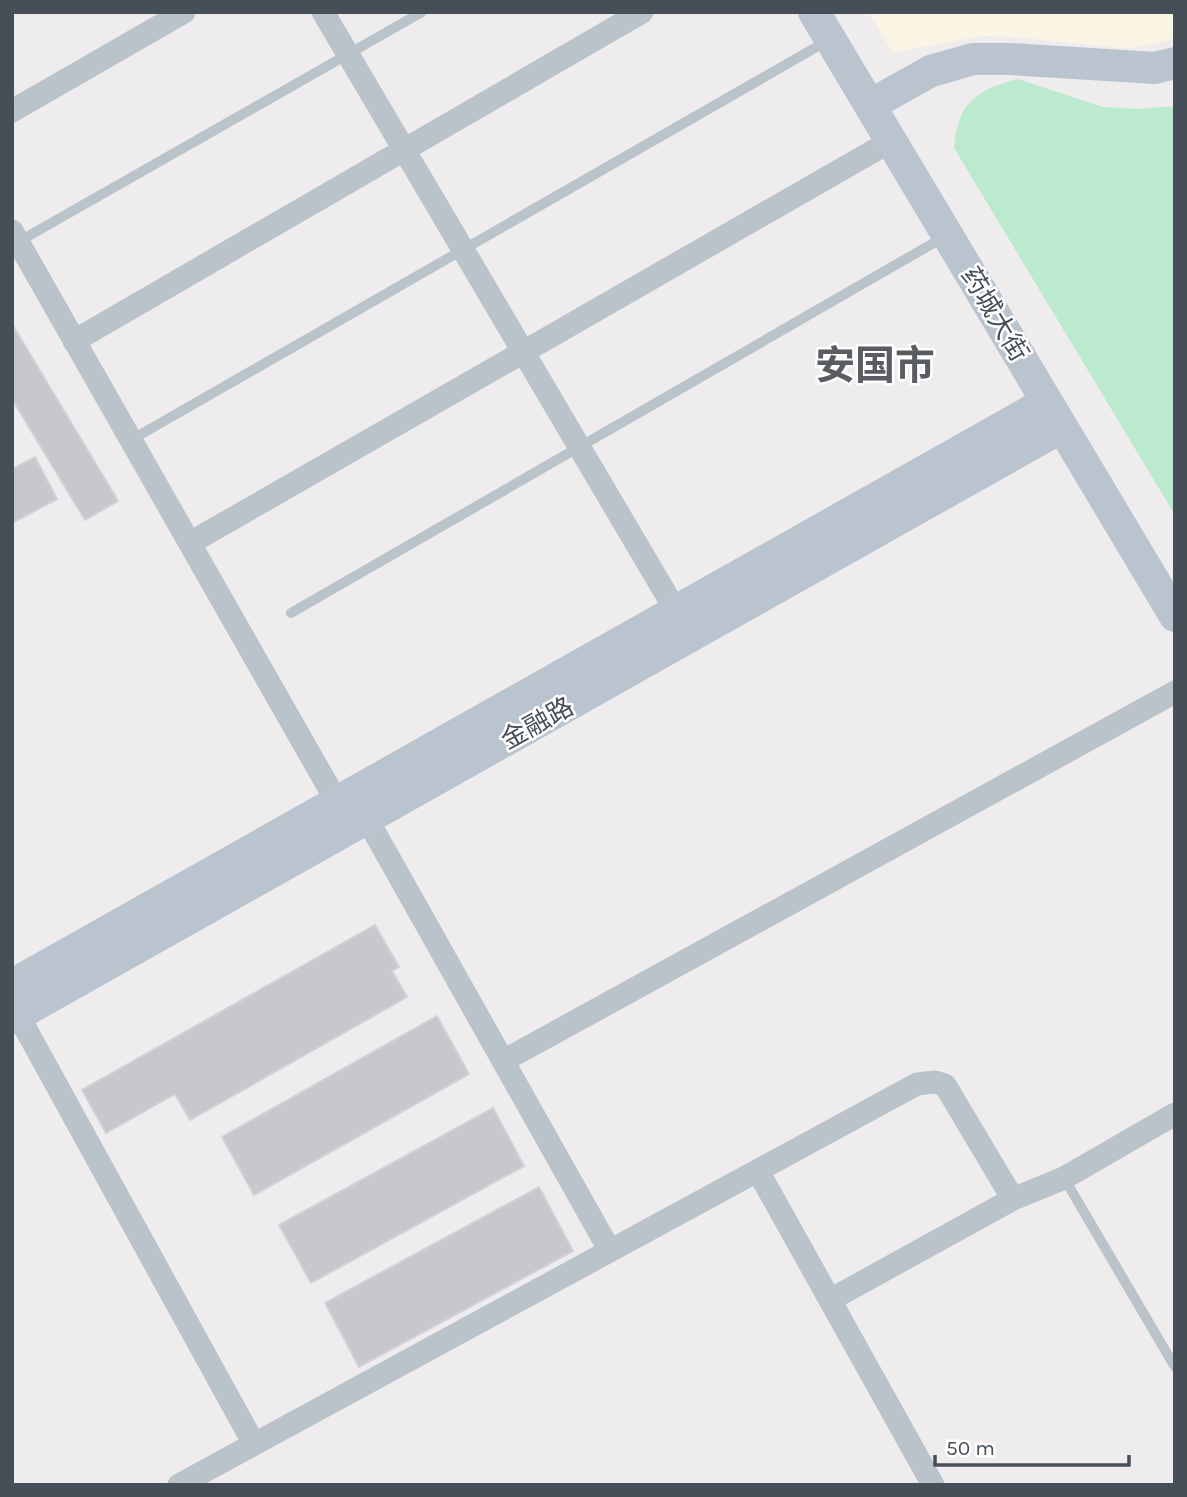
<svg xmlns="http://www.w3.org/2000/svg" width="1187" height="1497" viewBox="0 0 1187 1497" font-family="Karla,'Noto Sans SC',sans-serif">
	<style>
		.commercial { fill: #faf4e5 }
		.green { fill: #bceacf }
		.building { fill: #c7c8ce; stroke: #d0d2d7; stroke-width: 2 }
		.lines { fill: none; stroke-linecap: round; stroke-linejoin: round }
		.lane { stroke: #bbc3ca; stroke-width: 10 }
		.street { stroke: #bbc3ca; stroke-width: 23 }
		.secondary { stroke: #bac4cf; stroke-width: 32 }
		.labels { text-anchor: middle; stroke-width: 5; stroke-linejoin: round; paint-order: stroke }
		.street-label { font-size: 26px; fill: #464f58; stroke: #fff }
		.town-label { font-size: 40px; font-weight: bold; fill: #595c60; stroke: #fff }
	</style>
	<rect width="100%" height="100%" fill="#eeecec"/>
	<!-- commercial -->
	<path class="commercial" d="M868 12H1175V37L1170 40 1139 47 1119 48 1014 37 981 36 893 53Z"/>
	<!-- green -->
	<path class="green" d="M1018 79 1103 107 1138 109 1175 106V515L954 148C958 102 976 90 1018 79Z"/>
	<!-- building -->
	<path class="building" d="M12 324 118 501 85 520 12 399Z
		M35 457 57 499 12 523V469Z
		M375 925 399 967 392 971 407 997 190 1120 175 1094 106 1133 82 1090Z
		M437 1016 469 1074 254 1195 222 1137Z
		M493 1108 524 1166 311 1283 279 1225Z
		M539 1187 573 1251 359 1367 325 1303Z"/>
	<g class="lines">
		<!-- lane -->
		<path class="lane" d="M18 242 422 12
			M131 440 827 41
			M291 613 944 237
			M1064 1178 1175 1367"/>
		<!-- street -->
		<path class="street" d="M323 12 676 611
			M12 111 184 12
			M12 231 337 802
			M74 341 642 12
			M190 543 891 141
			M367 819 610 1251
			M18 1015 254 1444
			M503 1061 1175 692
			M758 1171 933 1485
			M830 1300 1013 1199 1064 1178 1175 1114
			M179 1485 917 1084 935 1082 945 1085 1013 1199"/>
		<!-- secondary -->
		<path class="secondary" d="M814 12 1175 616
			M870 105 931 71 973 59H1010L1155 68 1175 63
			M12 985 1047 402
			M12 1018 1062 427"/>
	</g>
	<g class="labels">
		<!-- street labels -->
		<g class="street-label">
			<text transform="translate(995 314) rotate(59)" y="9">药城大街</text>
			<text transform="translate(537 723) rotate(-29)" y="9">金融路</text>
		</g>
		<!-- town labels -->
		<g class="town-label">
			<text x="875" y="379">安国市</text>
		</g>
	</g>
	<!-- border -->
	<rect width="1187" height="1497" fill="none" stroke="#464f58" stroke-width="28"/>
	<!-- scale -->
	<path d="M935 1455v10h194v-10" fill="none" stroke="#464f58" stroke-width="3.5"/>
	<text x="946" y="1455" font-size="21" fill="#464f58" stroke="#ffffff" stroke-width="5" paint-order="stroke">50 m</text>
</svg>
